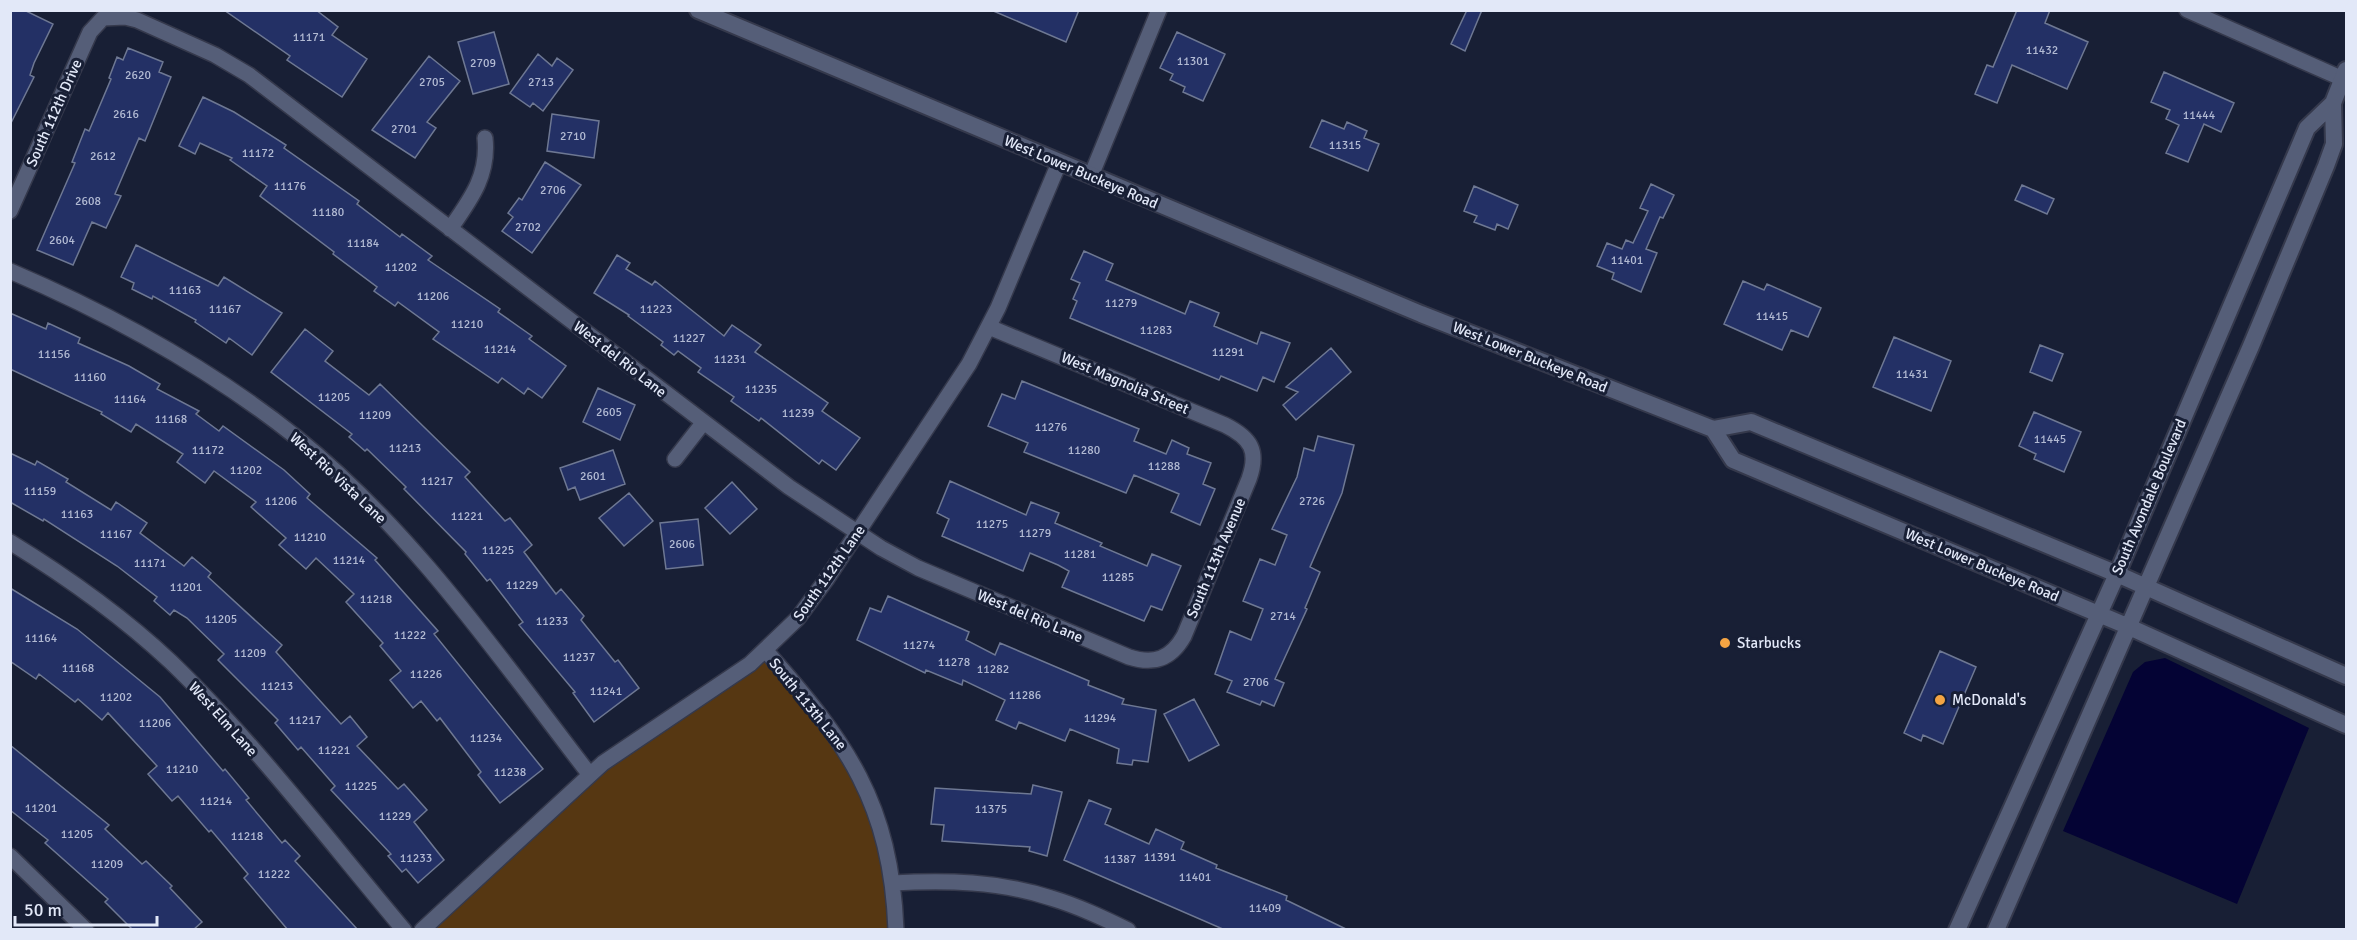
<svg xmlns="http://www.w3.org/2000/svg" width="2357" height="940" viewBox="0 0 2357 940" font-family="Signika,sans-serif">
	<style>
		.green { fill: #563712 }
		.water { fill: #040334 }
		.building { fill: #233065; stroke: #6e7893; stroke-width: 1.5 }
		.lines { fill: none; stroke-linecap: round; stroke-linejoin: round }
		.minor-casing { stroke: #35394c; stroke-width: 18 }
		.secondary-casing { stroke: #35394c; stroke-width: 20 }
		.minor { stroke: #555e78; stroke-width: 15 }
		.secondary { stroke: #555e78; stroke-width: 16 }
		.poi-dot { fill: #f4a443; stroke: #181f35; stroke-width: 2 }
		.labels { text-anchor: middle; stroke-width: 6; stroke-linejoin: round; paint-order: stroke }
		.number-label { font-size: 12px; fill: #b2bad3 }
		.street-label { font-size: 15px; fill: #e2e8f8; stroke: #181f35 }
		.poi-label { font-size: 15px; fill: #e2e8f8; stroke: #181f35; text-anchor: start }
	</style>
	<rect width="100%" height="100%" fill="#181f35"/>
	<!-- green -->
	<path class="green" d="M766 651 870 798 896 930H422L569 794Z"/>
	<!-- water -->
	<path class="water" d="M2165 658 2309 728 2237 904 2063 831 2133 672 2145 662Z"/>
	<!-- building -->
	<path class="building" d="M10 10H24L53 24 34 63 30 75 34 77 10 125Z
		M224 10H316L338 27 332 35 367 59 342 97 287 60 290 56Z
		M991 10H1079L1066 42Z
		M1467 10H1482L1465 51 1451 44Z
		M2017 10H2050L2045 23 2088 42 2067 89 2012 65 1997 103 1975 94 1987 65 1993 67Z
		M494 32 509 84 473 94 458 42Z
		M1177 32 1225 54 1203 101 1183 92 1185 87 1170 80 1173 74 1160 68Z
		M128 48 163 62 159 72 171 77 145 141 139 138 115 194 121 196 106 228 92 222 73 265 37 250 75 163 72 162 85 129 89 131 111 79 109 78 117 57 123 60Z
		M538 54 552 66 557 58 573 70 543 111 533 103 530 107 510 93Z
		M429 56 460 81 427 122 436 128 415 158 372 130Z
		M2164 72 2234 103 2221 132 2204 124 2188 162 2166 153 2179 125 2166 119 2170 110 2151 102Z
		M203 97 234 112 286 145 284 148 359 201 357 204 400 237 402 234 432 256 428 260 500 309 498 312 532 336 529 339 566 366 542 398 528 388 524 394 502 378 498 383 433 339 439 332 398 302 395 306 374 291 377 287 333 254 334 252 260 196 267 186 230 160 232 158 200 143 195 154 179 146Z
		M552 114 599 121 594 158 547 151Z
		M1322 120 1344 129 1347 122 1367 131 1364 138 1379 144 1368 171 1310 147Z
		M545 162 581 185 532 253 502 231 513 217 508 213 519 198 522 200Z
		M1651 184 1674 195 1663 218 1660 217 1646 249 1657 253 1641 292 1612 279 1614 273 1597 266 1607 243 1622 249 1626 240 1633 243 1648 211 1640 208Z
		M2022 185 2054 199 2047 214 2015 200Z
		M1474 186 1518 205 1508 229 1497 224 1495 230 1474 222 1477 216 1464 211Z
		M136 245 218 286 224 277 282 313 252 355 229 338 226 343 195 322 196 320 153 296 152 299 132 289 134 283 121 277Z
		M1084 251 1113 264 1106 280 1185 314 1190 301 1219 313 1214 326 1257 344 1261 332 1290 343 1274 382 1263 377 1257 391 1221 376 1219 380 1070 318 1077 301 1073 299 1080 283 1071 279Z
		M617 255 630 263 626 269 652 285 655 281 724 336 732 325 761 345 755 352 828 403 822 411 860 438 836 470 822 460 819 464 761 418 759 421 731 401 734 397 698 372 701 368 678 351 674 355 661 345 663 342 628 316 629 315 594 293Z
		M1743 281 1764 290 1767 284 1821 308 1808 337 1791 330 1782 350 1724 324Z
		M10 313 46 329 48 323 80 338 78 343 129 366 160 384 157 389 199 411 196 414 219 431 223 426 284 470 310 494 307 498 377 558 375 560 438 631 434 634 543 769 500 803 478 775 481 772 440 718 437 721 421 701 413 708 390 680 401 671 380 646 383 643 346 602 354 594 316 558 306 569 279 545 286 538 251 507 256 502 214 471 205 483 177 462 183 454 136 424 131 432 101 414 102 412 10 369Z
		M305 329 333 351 325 361 369 395 380 384 470 472 465 477 505 521 510 518 532 545 524 552 556 594 561 589 584 616 581 620 615 662 618 660 639 688 594 722 573 693 575 692 519 625 523 622 490 579 487 581 465 554 466 552 404 489 406 487 367 449 365 451 349 437 352 434 271 372Z
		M1894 337 1951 361 1931 411 1873 387Z
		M2040 345 2063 354 2052 381 2030 372Z
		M1331 348 1351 372 1296 420 1283 405 1298 392 1286 387Z
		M1022 381 1139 429 1134 441 1166 454 1172 440 1189 448 1187 454 1211 463 1203 484 1215 489 1200 525 1171 512 1179 494 1134 475 1126 493 1024 452 1028 443 988 426 1002 394 1015 399Z
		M598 388 635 405 620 440 583 422Z
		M2034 412 2081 432 2064 472 2034 459 2036 454 2019 446Z
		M1318 436 1354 445 1342 493 1310 567 1320 572 1305 608 1307 609 1275 679 1284 683 1274 706 1262 701 1260 705 1227 692 1232 681 1215 674 1230 631 1251 640 1263 609 1243 601 1260 559 1275 565 1287 535 1272 529 1297 477 1304 448 1314 451Z
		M613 450 625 484 580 500 575 487 568 490 560 468Z
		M10 453 35 465 37 461 68 479 66 482 111 510 116 502 147 523 140 533 184 566 192 557 211 573 208 577 282 645 276 652 341 724 350 716 367 737 357 746 398 789 404 784 427 810 414 822 444 860 418 883 406 869 402 872 388 856 391 854 331 790 335 786 301 747 298 750 275 723 278 720 218 660 224 654 187 618 174 610 170 615 154 601 157 597 117 566 44 519 43 521 10 502Z
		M950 481 1026 515 1031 502 1059 513 1055 523 1102 543 1100 546 1147 566 1152 554 1181 566 1162 610 1151 606 1144 621 1062 587 1069 571 1058 565 1030 553 1023 571 942 536 949 519 937 513Z
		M732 482 757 509 730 534 705 508Z
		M629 493 653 521 624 546 599 518Z
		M698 519 703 565 666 569 660 523Z
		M10 588 77 629 160 697 223 771 225 769 249 798 246 800 282 843 285 840 300 856 295 861 358 930H288L244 878 248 874 211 830 209 832 178 796 172 801 148 774 157 766 108 713 102 720 78 699 75 702 39 674 36 679 10 661Z
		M888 596 969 632 966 640 995 655 1000 643 1089 681 1088 685 1124 699 1122 704 1156 710 1148 762 1133 760 1132 765 1117 763 1119 749 1070 729 1065 741 1019 722 1016 729 996 720 1005 700 963 680 962 685 926 670 925 673 857 640 870 608 881 612Z
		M1940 651 1976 667 1943 744 1923 735 1921 741 1904 733Z
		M1194 699 1219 745 1189 761 1164 714Z
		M10 745 109 825 105 829 142 864 146 861 172 886 170 888 202 922 193 930H133L105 902 108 899 45 843 48 840 10 810Z
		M1033 785 1062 792 1047 856 1029 851 1030 847 942 841 944 825 931 824 935 788 1031 794Z
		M1089 800 1111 809 1105 824 1149 844 1156 829 1184 842 1181 849 1217 865 1216 868 1287 896 1286 900 1348 930H1225L1064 860Z"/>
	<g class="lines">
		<!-- minor casing -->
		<g class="minor-casing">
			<path id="minor" d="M2187 10 2343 79
				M1091 176 1159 10
				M10 211 90 32 103 18 125 17 137 20 215 55 249 75 789 487 881 548 918 568 1129 657C1154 665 1171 659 1184 636L1249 479C1259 451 1251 438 1225 425L989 327
				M450 229C471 199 489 175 485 138
				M10 271C113 315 208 367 296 437 413 531 499 657 590 775
				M675 459 703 423
				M10 542C67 577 122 616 171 662 254 742 329 841 404 930
				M766 651C847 742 891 803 896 930
				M10 856 86 930
				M892 883C946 880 999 881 1051 898 1078 906 1103 918 1128 930
				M422 930 603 763 750 664 798 618 826 580 969 364 998 308 1059 163"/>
		</g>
		<!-- secondary casing -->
		<g class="secondary-casing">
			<path id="secondary" d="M698 10 1421 314 1713 429 1733 460 2127 626 2346 725
				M1713 429 1751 422 2117 574 2346 676
				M1957 930 2117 574 2307 128 2333 103 2346 70
				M1996 930 2251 346 2326 166 2334 144 2333 103"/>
		</g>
		<!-- minor -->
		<use href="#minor" class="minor"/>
		<!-- secondary -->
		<use href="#secondary" class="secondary"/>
	</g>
	<!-- markers -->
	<g class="poi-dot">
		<circle cx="1725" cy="643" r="6"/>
		<circle cx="1940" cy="700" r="6"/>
	</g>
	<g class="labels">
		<!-- number labels -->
		<g class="number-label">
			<text x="309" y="41">11171</text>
			<text x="2042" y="54">11432</text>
			<text x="1193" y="65">11301</text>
			<text x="483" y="67">2709</text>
			<text x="138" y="79">2620</text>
			<text x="432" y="86">2705</text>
			<text x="541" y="86">2713</text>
			<text x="126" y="118">2616</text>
			<text x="2199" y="119">11444</text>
			<text x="404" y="133">2701</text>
			<text x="573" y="140">2710</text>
			<text x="1345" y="149">11315</text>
			<text x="258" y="157">11172</text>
			<text x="103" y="160">2612</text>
			<text x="290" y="190">11176</text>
			<text x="553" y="194">2706</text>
			<text x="88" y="205">2608</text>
			<text x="328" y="216">11180</text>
			<text x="528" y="231">2702</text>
			<text x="62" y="244">2604</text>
			<text x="363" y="247">11184</text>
			<text x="1627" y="264">11401</text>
			<text x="401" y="271">11202</text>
			<text x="185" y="294">11163</text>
			<text x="433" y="300">11206</text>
			<text x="1121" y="307">11279</text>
			<text x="225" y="313">11167</text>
			<text x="656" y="313">11223</text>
			<text x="1772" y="320">11415</text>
			<text x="467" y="328">11210</text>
			<text x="1156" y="334">11283</text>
			<text x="689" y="342">11227</text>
			<text x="500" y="353">11214</text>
			<text x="1228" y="356">11291</text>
			<text x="54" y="358">11156</text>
			<text x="730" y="363">11231</text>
			<text x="1912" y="378">11431</text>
			<text x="90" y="381">11160</text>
			<text x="761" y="393">11235</text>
			<text x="334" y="401">11205</text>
			<text x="130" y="403">11164</text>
			<text x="609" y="416">2605</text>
			<text x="798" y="417">11239</text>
			<text x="375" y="419">11209</text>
			<text x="171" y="423">11168</text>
			<text x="1051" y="431">11276</text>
			<text x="2050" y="443">11445</text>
			<text x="405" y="452">11213</text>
			<text x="208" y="454">11172</text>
			<text x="1084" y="454">11280</text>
			<text x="1164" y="470">11288</text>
			<text x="246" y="474">11202</text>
			<text x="593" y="480">2601</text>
			<text x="437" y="485">11217</text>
			<text x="40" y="495">11159</text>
			<text x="281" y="505">11206</text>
			<text x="1312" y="505">2726</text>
			<text x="77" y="518">11163</text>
			<text x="467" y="520">11221</text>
			<text x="992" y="528">11275</text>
			<text x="1035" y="537">11279</text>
			<text x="116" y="538">11167</text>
			<text x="310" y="541">11210</text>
			<text x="682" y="548">2606</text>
			<text x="498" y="554">11225</text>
			<text x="1080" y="558">11281</text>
			<text x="349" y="564">11214</text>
			<text x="150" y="567">11171</text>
			<text x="1118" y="581">11285</text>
			<text x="522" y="589">11229</text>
			<text x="186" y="591">11201</text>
			<text x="376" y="603">11218</text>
			<text x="1283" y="620">2714</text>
			<text x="221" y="623">11205</text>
			<text x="552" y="625">11233</text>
			<text x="410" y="639">11222</text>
			<text x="41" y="642">11164</text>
			<text x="919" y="649">11274</text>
			<text x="250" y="657">11209</text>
			<text x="579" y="661">11237</text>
			<text x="954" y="666">11278</text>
			<text x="78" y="672">11168</text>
			<text x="993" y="673">11282</text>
			<text x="426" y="678">11226</text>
			<text x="1256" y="686">2706</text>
			<text x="277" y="690">11213</text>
			<text x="606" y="695">11241</text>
			<text x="1025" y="699">11286</text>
			<text x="116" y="701">11202</text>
			<text x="1100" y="722">11294</text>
			<text x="305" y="724">11217</text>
			<text x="155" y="727">11206</text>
			<text x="486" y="742">11234</text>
			<text x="334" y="754">11221</text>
			<text x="182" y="773">11210</text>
			<text x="510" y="776">11238</text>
			<text x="361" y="790">11225</text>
			<text x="216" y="805">11214</text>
			<text x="41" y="812">11201</text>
			<text x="991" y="813">11375</text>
			<text x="395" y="820">11229</text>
			<text x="77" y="838">11205</text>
			<text x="247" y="840">11218</text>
			<text x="1160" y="861">11391</text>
			<text x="416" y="862">11233</text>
			<text x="1120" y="863">11387</text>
			<text x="107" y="868">11209</text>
			<text x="274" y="878">11222</text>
			<text x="1195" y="881">11401</text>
			<text x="1265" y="912">11409</text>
		</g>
		<!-- street labels -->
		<g class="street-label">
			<text transform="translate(54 113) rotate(-66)" y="5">South 112th Drive</text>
			<text transform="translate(1081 172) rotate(23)" y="5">West Lower Buckeye Road</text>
			<text transform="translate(1530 357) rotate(22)" y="5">West Lower Buckeye Road</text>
			<text transform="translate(620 359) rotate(38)" y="5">West del Rio Lane</text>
			<text transform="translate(1125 383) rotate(23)" y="5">West Magnolia Street</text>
			<text transform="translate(338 478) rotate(43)" y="5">West Rio Vista Lane</text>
			<text transform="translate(2149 497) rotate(-67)" y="5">South Avondale Boulevard</text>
			<text transform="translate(1216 558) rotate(-67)" y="5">South 113th Avenue</text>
			<text transform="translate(1982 565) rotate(23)" y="5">West Lower Buckeye Road</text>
			<text transform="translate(829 573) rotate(-55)" y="5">South 112th Lane</text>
			<text transform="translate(1030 616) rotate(23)" y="5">West del Rio Lane</text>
			<text transform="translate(808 704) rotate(51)" y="5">South 113th Lane</text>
			<text transform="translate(223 719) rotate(48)" y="5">West Elm Lane</text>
		</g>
		<!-- poi labels -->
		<g class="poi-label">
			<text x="1737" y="648">Starbucks</text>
			<text x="1952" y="705">McDonald's</text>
		</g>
	</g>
	<!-- border -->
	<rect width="2357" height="940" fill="none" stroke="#e2e8f8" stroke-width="24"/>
	<!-- scale -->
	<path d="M15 916v9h142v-9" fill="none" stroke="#e2e8f8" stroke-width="3"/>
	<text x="24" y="916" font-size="18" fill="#e2e8f8" stroke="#181f35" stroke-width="4.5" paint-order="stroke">50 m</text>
</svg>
